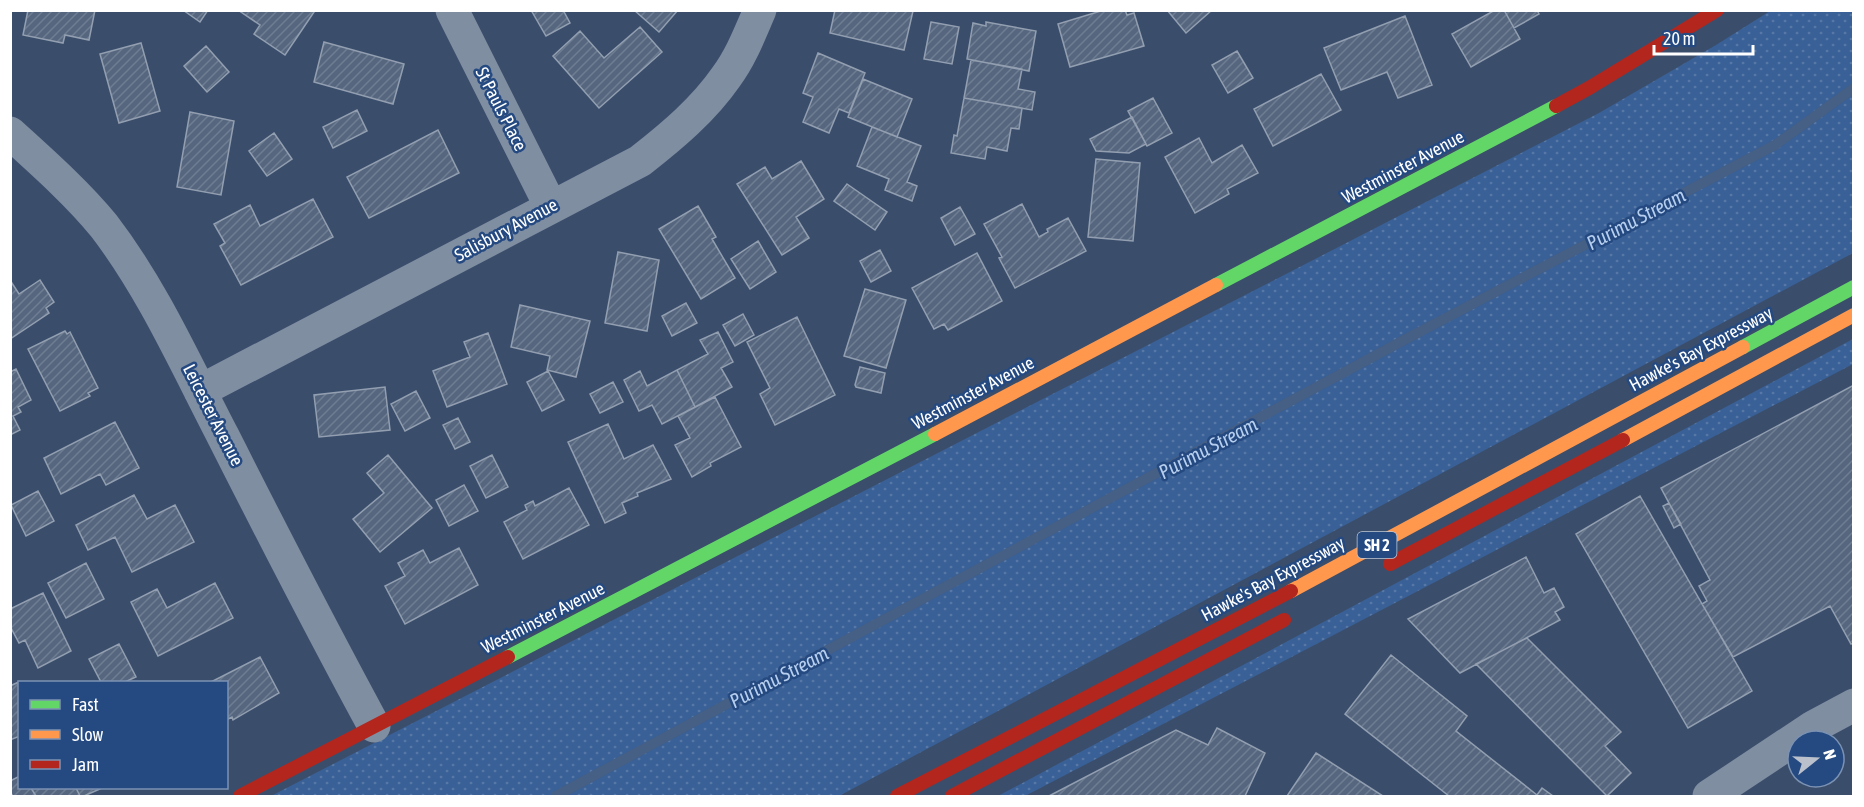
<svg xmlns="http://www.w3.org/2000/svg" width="1864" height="807" viewBox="0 0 1864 807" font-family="'Asap Condensed',sans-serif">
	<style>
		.grass { fill: url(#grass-dots) }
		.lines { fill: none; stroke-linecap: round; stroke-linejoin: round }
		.stream { stroke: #455f85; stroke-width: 10 }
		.building { fill: url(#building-hatch); stroke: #939fb1; stroke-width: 1.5 }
		.street { stroke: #808ea2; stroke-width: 33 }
		.fast { stroke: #63d668; stroke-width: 14 }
		.slow { stroke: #ff974d; stroke-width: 14 }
		.jam { stroke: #b3261e; stroke-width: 14 }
		.labels { text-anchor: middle; stroke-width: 5; stroke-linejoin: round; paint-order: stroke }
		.shield { fill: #254a81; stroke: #bec9d9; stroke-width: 1.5 }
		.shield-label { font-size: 16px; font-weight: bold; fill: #fff }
		.street-label { font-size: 18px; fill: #fff; stroke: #254a81 }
		.water-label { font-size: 20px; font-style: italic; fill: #b7cfee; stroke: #254a81 }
	</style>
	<defs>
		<pattern id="grass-dots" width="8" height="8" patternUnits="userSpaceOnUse" patternTransform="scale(1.5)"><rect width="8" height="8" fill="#396097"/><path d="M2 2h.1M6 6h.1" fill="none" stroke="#5778a7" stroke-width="1.8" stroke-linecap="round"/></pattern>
		<pattern id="building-hatch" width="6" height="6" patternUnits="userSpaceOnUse" patternTransform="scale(1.5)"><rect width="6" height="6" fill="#55667e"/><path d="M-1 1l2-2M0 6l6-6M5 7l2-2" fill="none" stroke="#6e7d91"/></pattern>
	</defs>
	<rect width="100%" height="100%" fill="#3a4e6c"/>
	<!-- grass -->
	<path class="grass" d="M1770 11H1853V253L839 796H271L1599 113 1716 45Z
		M1853 339V364L1025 796H998Z"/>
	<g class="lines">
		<!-- stream -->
		<path class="stream" d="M556 796 1406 339 1775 145 1854 88"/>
	</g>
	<!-- building -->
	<path class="building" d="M28 10H95L89 40 65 35 63 43 23 35Z
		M183 10H208L200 22Z
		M238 10H312L314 12 285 55 254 34 260 25Z
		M531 10H563L570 23 546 36Z
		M634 10H678L659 32Z
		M835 10 913 11 904 50 830 33Z
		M1104 10H1125L1127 15 1134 13 1144 46 1070 67 1058 24Z
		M1167 10H1212L1186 33Z
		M1495 10H1504L1520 39 1471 67 1452 34Z
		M1504 10H1537L1539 14 1514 28Z
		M1405 16 1432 85 1398 98 1387 72 1341 90 1324 48Z
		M931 22 959 27 952 64 924 59Z
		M986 22 1036 31 1029 71 967 59 973 23 986 26Z
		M640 27 662 52 599 108 553 56 580 31 604 58Z
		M324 42 404 64 393 104 314 82Z
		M141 43 160 111 119 123 100 54Z
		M206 46 229 72 207 92 184 66Z
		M1237 51 1253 78 1228 93 1212 65Z
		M818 53 865 73 849 113 839 109 829 133 803 122 813 97 803 93Z
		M971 60 1022 69 1018 89 1035 92 1032 110 964 98Z
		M1321 74 1341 110 1273 146 1254 109Z
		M863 79 912 99 897 137 848 117Z
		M964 98 1022 108 1019 129 1011 128 1007 151 987 147 985 159 951 153 954 135 957 136Z
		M1153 98 1172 133 1147 146 1128 111Z
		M357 110 367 131 333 148 323 127Z
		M190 112 234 121 221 195 177 187Z
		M1132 117 1146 144 1129 153 1096 151 1090 139Z
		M872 127 921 146 907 182 917 186 912 201 885 190 889 179 857 166Z
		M438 130 459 173 369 218 347 177Z
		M274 133 292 159 267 176 249 151Z
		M1199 138 1212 163 1242 145 1258 173 1227 189 1229 194 1195 213 1165 157Z
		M1096 159 1140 163 1133 241 1088 237Z
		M801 161 824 199 796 217 809 238 782 255 737 184 765 167 772 179Z
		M847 184 887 212 875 230 834 201Z
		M313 199 333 237 241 285 220 246 225 243 214 224 250 205 260 226Z
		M1022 204 1039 237 1048 232 1047 229 1068 218 1086 251 1015 288 999 258 1002 257 984 224Z
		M698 206 716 237 712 239 735 278 701 299 659 229Z
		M960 207 975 234 955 245 941 218Z
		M758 241 776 272 750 289 731 259Z
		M880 250 891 271 871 282 860 261Z
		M618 252 659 260 647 331 605 323Z
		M977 253 1002 301 948 330 944 324 934 329 912 288Z
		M10 280 19 294 40 280 54 302 46 308 49 313 10 339Z
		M865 289 906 300 886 368 844 356Z
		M686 303 697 323 672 336 662 316Z
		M520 305 590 321 576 377 547 370 550 356 511 347Z
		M743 314 754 335 735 346 723 325Z
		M797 317 835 395 775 425 760 394 770 388 747 342Z
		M65 331 67 334 70 332 98 388 88 393 90 396 60 411 28 349Z
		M718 332 733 362 721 368 732 387 695 407 677 370 708 354 700 340Z
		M488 333 507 384 447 407 433 371 470 357 464 342Z
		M860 367 885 373 881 393 856 387 855 385Z
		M16 369 31 400 18 407 21 412 13 416 20 430 10 435V372Z
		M677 370 695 407 662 424 652 405 639 411 624 380 640 371 647 386Z
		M548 371 564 400 542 411 527 382Z
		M613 382 623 402 600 413 590 394Z
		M1854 385V643L1851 644 1830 606 1733 657 1702 604 1707 601 1699 586 1710 580 1661 488Z
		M385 387 390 430 319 437 314 395Z
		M416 391 430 418 405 431 391 404Z
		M715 397 741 447 710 463 711 466 692 477 675 445 690 438 678 416Z
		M458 418 470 442 455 449 443 425Z
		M115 422 139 468 106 485 100 474 61 494 44 458Z
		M608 424 624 459 653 445 671 479 637 493 638 496 622 503 626 513 605 523 568 442Z
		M388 455 432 508 380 552 353 519 384 493 367 473Z
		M492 455 508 487 486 498 470 466Z
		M464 485 478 511 449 526 436 500Z
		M569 488 589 525 523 559 504 522 527 510 525 505 533 501 535 506Z
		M38 491 54 521 26 536 11 505Z
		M134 495 147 519 175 505 194 542 132 572 115 537 88 550 76 525Z
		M1640 496 1752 691 1688 728 1576 534Z
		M1669 503 1681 524 1674 528 1663 506Z
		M459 548 478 585 405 624 385 586 405 576 398 563 423 550 430 563Z
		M1526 557 1544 593 1554 588 1564 607 1555 612 1560 620 1460 673 1408 619Z
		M86 563 104 599 66 618 48 583Z
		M215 583 233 618 158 656 131 602 157 589 167 608Z
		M43 593 71 651 38 668 25 640 19 643 10 626V609Z
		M1527 638 1621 732 1605 746 1631 773 1607 796 1476 664Z
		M119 644 136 677 125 682H101L89 659Z
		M1391 655 1467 716 1456 731 1537 795 1542 788 1553 796H1449L1345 714Z
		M260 657 279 693 233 720 232 717 226 720V682H211Z
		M19 682 20 736 10 740V683L12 685Z
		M1217 728 1265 753 1245 796H1049L1176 730 1208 745Z
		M1316 753 1383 796H1287Z
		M20 776V788H31L36 796H13L10 792V781Z
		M31 788H76L80 796H36Z
		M76 788H102L84 796H80Z"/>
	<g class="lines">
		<!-- street -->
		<path class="street" d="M452 10 551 207
			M10 133C42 162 77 193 104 226 153 290 186 365 223 436 272 533 322 630 374 726
			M200 391 640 161C672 136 703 110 726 77 741 57 750 33 760 10
			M1709 796 1813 727 1854 705"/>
		<!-- fast -->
		<path class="fast" d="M1216 285 1556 106
			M1743 347 1854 287
			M508 657 935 434"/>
		<!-- slow -->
		<path class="slow" d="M935 434 1216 285
			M1623 440 1854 315
			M1291 591 1743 347"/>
		<!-- jam -->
		<path class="jam" d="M1556 106 1589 88 1717 10
			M1390 564 1623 440
			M240 796 508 657
			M897 796 1291 591
			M952 796 1284 620"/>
	</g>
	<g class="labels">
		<!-- shield labels -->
		<rect class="shield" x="1357.5" y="532" width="39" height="26" rx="4.5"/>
		<g class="shield-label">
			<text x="1377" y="551">SH 2</text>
		</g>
		<!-- street labels -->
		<g class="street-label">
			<text transform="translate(501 109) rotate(63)" y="6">St Pauls Place</text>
			<text transform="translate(1403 167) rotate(-28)" y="6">Westminster Avenue</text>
			<text transform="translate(506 230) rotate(-28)" y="6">Salisbury Avenue</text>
			<text transform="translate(1701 349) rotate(-28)" y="6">Hawke's Bay Expressway</text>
			<text transform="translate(973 393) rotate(-28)" y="6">Westminster Avenue</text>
			<text transform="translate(213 415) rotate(63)" y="6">Leicester Avenue</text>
			<text transform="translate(1273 579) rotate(-28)" y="6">Hawke's Bay Expressway</text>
			<text transform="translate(543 618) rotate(-27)" y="6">Westminster Avenue</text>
		</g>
		<!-- water labels -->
		<g class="water-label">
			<text transform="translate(1636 219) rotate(-28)" y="7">Purimu Stream</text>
			<text transform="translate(1208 448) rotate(-28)" y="7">Purimu Stream</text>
			<text transform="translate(779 677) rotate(-28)" y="7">Purimu Stream</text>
		</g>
	</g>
	<!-- border -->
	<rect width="1864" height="807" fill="none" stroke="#ffffff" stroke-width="24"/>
	<!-- legend -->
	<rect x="18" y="681" width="210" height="108" fill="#254a81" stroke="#7c92b3" stroke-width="1.5"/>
	<rect x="30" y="700" width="30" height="9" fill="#63d668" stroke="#7c92b3" stroke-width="1.5"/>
	<text x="72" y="711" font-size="18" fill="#ffffff">Fast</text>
	<rect x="30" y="730" width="30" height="9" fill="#ff974d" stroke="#7c92b3" stroke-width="1.5"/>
	<text x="72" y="741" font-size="18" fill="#ffffff">Slow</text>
	<rect x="30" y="760" width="30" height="9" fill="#b3261e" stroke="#7c92b3" stroke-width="1.5"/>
	<text x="72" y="771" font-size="18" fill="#ffffff">Jam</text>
	<!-- north arrow -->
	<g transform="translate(1816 759) rotate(72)"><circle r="28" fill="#254a81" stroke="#7c92b3" stroke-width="1.5"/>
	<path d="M0-4.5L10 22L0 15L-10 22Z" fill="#bac1cc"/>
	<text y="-9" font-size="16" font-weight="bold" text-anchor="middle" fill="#ffffff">N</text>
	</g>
	<!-- scale -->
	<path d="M1654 45v9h99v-9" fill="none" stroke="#ffffff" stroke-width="3"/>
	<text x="1663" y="45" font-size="18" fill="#ffffff" stroke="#254a81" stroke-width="4.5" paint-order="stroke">20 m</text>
</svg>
